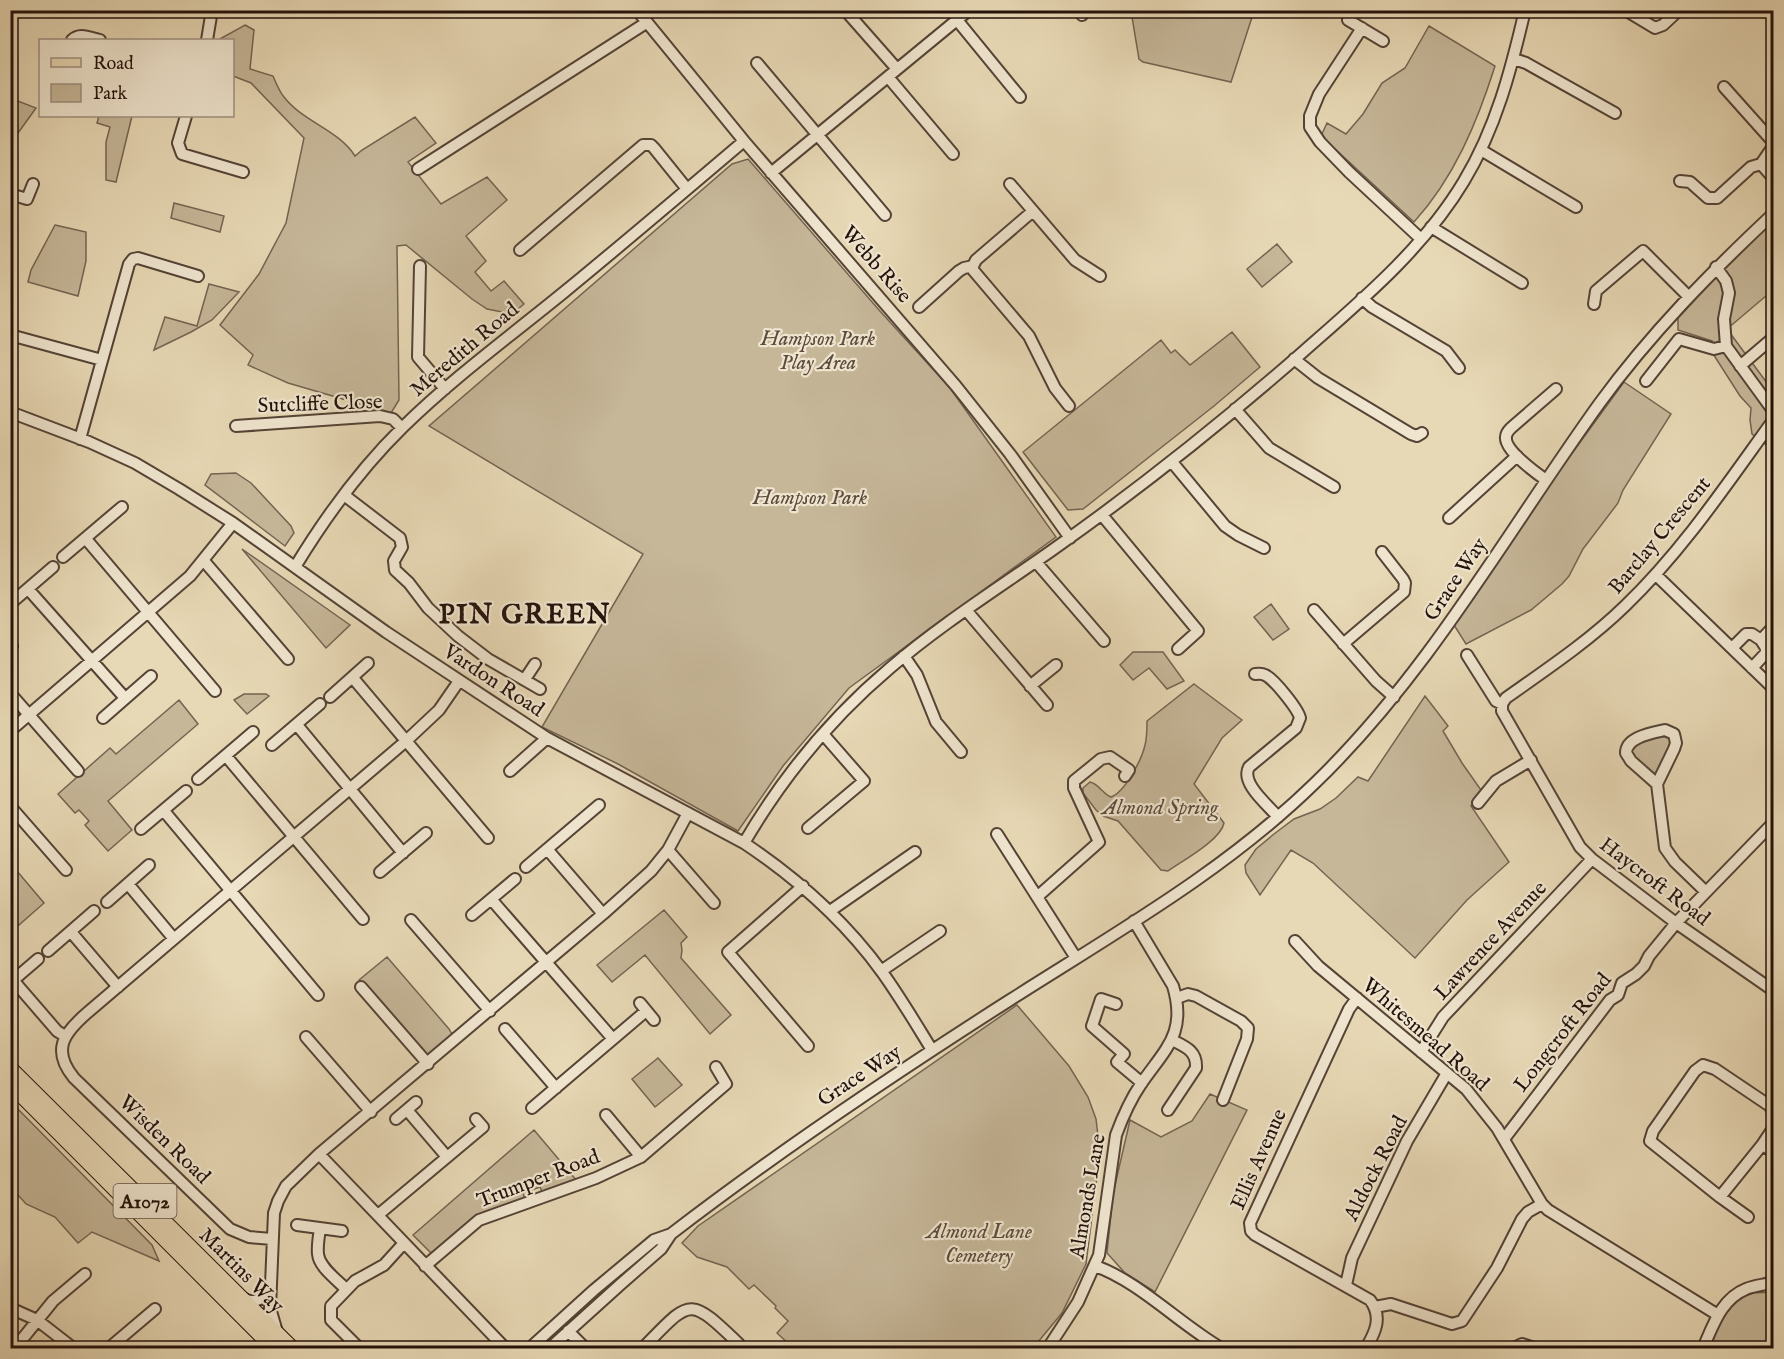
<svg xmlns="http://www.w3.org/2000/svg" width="1784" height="1359" viewBox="0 0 1784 1359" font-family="'IM FELL English',serif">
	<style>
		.green { fill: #c6b799; stroke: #746452; stroke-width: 1.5 }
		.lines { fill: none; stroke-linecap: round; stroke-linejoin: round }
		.minor-casing { stroke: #544336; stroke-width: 14 }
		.major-casing { stroke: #22110b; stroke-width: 16 }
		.minor { stroke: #f0e6d0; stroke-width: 10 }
		.major { stroke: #e8d9b6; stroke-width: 14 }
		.labels { text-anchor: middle; stroke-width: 4.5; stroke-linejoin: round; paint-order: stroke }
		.shield { fill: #f0e6d0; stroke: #605146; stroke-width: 1.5 }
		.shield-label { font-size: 20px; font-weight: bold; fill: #22110b }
		.street-label { font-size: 21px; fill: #22110b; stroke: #f0e6d0 }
		.park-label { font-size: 21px; font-style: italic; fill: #5b4b3d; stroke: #f0e6d0 }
		.district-label { font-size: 27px; font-weight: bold; letter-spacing: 1.5px; fill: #22110b; stroke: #f0e6d0 }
	</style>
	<rect width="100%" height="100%" fill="#e8d9b6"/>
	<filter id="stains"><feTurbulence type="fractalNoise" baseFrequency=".00333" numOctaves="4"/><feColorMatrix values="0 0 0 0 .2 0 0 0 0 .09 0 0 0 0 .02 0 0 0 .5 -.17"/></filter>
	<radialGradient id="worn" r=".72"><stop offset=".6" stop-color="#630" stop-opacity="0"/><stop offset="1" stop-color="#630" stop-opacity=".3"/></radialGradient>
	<!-- green -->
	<path class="green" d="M1131 11V10L1254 11 1231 82 1143 62 1139 59Z
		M245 25 254 30 250 69 273 76C276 83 279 91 284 97 303 122 339 130 355 156L362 150 415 117 436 143 408 162 441 204 487 177 507 200 466 236 486 261 475 272 491 291 504 281 524 304 512 314 487 309 472 299 406 245 397 246 399 400 391 413 288 383 248 365 253 355 220 325 259 274 286 223 304 138 251 83 233 76 232 40H218Z
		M1429 26 1495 66C1477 123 1454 178 1414 222L1321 136 1327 123 1346 134 1363 114 1382 83 1405 68Z
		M10 98 36 108 13 140 11 139Z
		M99 116H132L116 182 106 180V142L110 127 97 123Z
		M748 159 879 310 950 388 1056 537 849 688 783 766 738 831 618 764 542 727 643 554 429 426 732 164Z
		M174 203 224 216 220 232 171 218Z
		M1773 221V290L1727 329 1773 391V444H1765L1752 434 1750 420 1751 408 1740 396 1708 346 1712 341 1678 330V318L1729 263Z
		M55 225 86 232V261L78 296 28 282 31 270Z
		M1277 244 1292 262 1262 287 1247 269Z
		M209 284 239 292 212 320 191 332 154 350 165 317 197 326Z
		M1232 332 1260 367 1214 406 1083 509 1068 510 1023 452 1161 340 1171 353 1175 350 1190 365Z
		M1624 382 1671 414 1623 490 1618 503 1583 549 1569 576 1562 584 1531 610 1466 644 1454 625 1551 482Z
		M236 473 251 483 291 526 294 533 285 546 205 485 211 474Z
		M242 549 350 625 326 648Z
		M1271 604 1289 629 1273 640 1254 617Z
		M1133 652H1163L1184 681 1167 689 1149 668 1133 680 1120 665Z
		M1194 684 1242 720 1222 738 1194 784 1224 823C1221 840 1182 861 1168 871L1161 870 1118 821 1103 816 1096 810 1083 793V788L1090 782C1099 784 1103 794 1111 797 1125 792 1142 759 1145 745 1147 738 1147 728 1147 721Z
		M244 694H266L269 696 247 714 234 700Z
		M1425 696 1448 726 1443 731 1462 763 1481 790 1471 806 1509 862 1467 900 1415 958 1313 863 1291 850 1260 895 1246 873 1245 865 1256 849 1274 834 1294 819 1320 809 1336 798 1358 777 1368 781Z
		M179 700 198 724 108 801 132 830 108 851 85 825 89 821 79 810 75 813 58 794 110 748 116 754Z
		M1666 734 1673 741 1654 776 1630 755 1633 744Z
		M11 864 44 903 11 932H10Z
		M664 910 687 937 681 943 682 950 681 958 731 1015 710 1034 645 955 612 982 597 965Z
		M387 957 449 1029 453 1036 429 1056 423 1053 359 980Z
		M1017 1005 1069 1066 1088 1097 1096 1119 1100 1153 1086 1264 1062 1313 1033 1348H793L777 1333 788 1321 775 1308 776 1306 754 1285 749 1289 727 1267 697 1257 682 1243 698 1226Z
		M658 1058 682 1085 655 1107 632 1079Z
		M1210 1094 1247 1110 1155 1292 1125 1273 1107 1253 1113 1194 1130 1120 1161 1137 1192 1121Z
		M11 1102 152 1245 159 1261 92 1232 78 1243 55 1217 26 1204 19 1196 11 1192Z
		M534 1130 577 1181 543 1194 540 1187 523 1193 525 1200 478 1217 434 1256 413 1235Z
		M1773 1291V1348H1709C1718 1328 1727 1302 1750 1294 1758 1291 1766 1294 1773 1291Z"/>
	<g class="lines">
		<!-- minor casing -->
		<g class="minor-casing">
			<path id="minor" d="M637 10 744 141 956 386 1010 454 1070 538
				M845 10 897 69
				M1081 10 1082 15
				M1625 10 1655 28 1663 25 1679 10
				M957 20 1020 97
				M1348 20 1383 41
				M1362 28 1319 94 1310 116V127L1320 142 1349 172 1421 239
				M72 40C80 32 90 38 100 40
				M207 40 212 10
				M1514 59 1526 63 1615 113
				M757 63 885 215
				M888 77 953 154
				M1724 87 1774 143
				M186 116 178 143 182 154 243 172
				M1481 150 1576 207
				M1761 164 1774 145
				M418 169 646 23
				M771 173 969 10
				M1680 181 1690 182 1708 198H1717L1751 167 1761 164 1774 179
				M1010 184 1075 260 1100 276
				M10 194 27 199 33 184
				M1033 211 976 260 973 266V270L1029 336 1055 388 1069 406
				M1431 227 1522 283
				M520 250 643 145H651L654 148 687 189
				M420 266 418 357 445 389
				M1716 267 1726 281 1729 293 1724 319 1726 346 1774 412
				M1362 298 1372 307 1446 351 1459 368
				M1594 304 1596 291 1643 251 1688 296
				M919 307 959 271 964 268 973 266
				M10 335 102 360
				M1294 359 1318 378 1411 434 1417 436 1422 433
				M1740 366 1774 337
				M1646 381 1679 339 1714 349 1726 346
				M1235 409 1269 448 1334 487
				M10 412 89 442 135 463 179 489 233 523 386 632 547 738 744 843C798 879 844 920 882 972 900 997 916 1024 932 1050
				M236 426 380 416 393 419 402 428
				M80 439 129 264 133 259 138 258 198 276
				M1172 462 1225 526 1238 535 1264 548
				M1546 480C1536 473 1504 450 1506 437 1506 434 1509 430 1511 428L1556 389
				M344 495 400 538 402 547 394 561 395 570 409 583 428 608 458 636 488 659 540 689
				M1102 515 1198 631 1178 649
				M1449 518 1517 456
				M86 539 215 691
				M63 557 122 507
				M204 561 288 659
				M1036 562 1104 641
				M295 567C326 516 361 468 403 427 453 378 509 337 563 293 624 243 684 192 744 141
				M1656 575 1774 689
				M28 589 125 698
				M10 604 53 567
				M966 610 1047 705
				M1314 610 1376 681 1394 697
				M1343 644 1404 592 1405 583 1403 579 1382 552
				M10 647 12 646
				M1732 648 1746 634H1752L1761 640
				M1467 655 1496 701 1502 704V711L1580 847 1592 859 1676 923 1774 991
				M904 656 917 675 936 722 961 752
				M1752 668 1766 653V648L1761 640 1774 626
				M1255 674C1260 674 1261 673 1265 675 1274 679 1298 709 1300 718L1296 728 1249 767C1240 783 1268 805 1278 817
				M353 678 488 838
				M525 679 535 664
				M1030 686 1056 665
				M10 693 78 771
				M330 697 368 663
				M1502 704 1506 698C1547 669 1589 641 1625 606 1683 550 1727 484 1774 419
				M103 718 151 676
				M297 725 403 853
				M10 731 190 576 233 523
				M272 745 320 704
				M226 756 363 919
				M510 771 547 738
				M198 779 253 732
				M1657 784 1674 749 1676 743 1674 734 1665 730C1652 733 1626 737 1626 753L1631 761 1657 784 1665 848 1675 862 1706 892
				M1478 803 1496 781 1531 760
				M10 806 66 870
				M164 811 318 995
				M808 828 864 781 823 734
				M141 829 186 791
				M997 834 1076 958
				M744 843C782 778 832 717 890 668 940 625 997 589 1051 551 1139 489 1223 422 1304 351 1362 300 1424 248 1464 181 1496 128 1511 70 1525 10
				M547 849 603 914
				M668 850 714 903
				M526 867 599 805
				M380 872 426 833
				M128 884 174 939
				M803 886 728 952 808 1046
				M1037 897 1099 842 1074 788V781L1101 759 1110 757 1129 770 1125 776
				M491 899 613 1039
				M107 902 149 865
				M830 911 915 852
				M472 915 515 879
				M411 920 490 1011
				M71 932 118 987
				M1295 941 1318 966 1466 1089 1497 1128 1542 1204 1548 1210 1718 1315
				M48 951 94 911
				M881 971 940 931
				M13 980 57 1031 65 1036
				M10 983 38 959
				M361 987 428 1064
				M1177 998 1188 994 1196 996 1241 1021 1248 1028 1247 1039 1223 1100
				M1357 998 1349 1009 1250 1223 1251 1231 1255 1235 1370 1300C1383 1317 1375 1333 1366 1348
				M640 1003 654 1020
				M1116 1004 1101 999 1092 1026 1124 1054 1117 1062 1142 1083
				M505 1029 556 1088
				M306 1037 371 1112
				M1421 1052 1443 1017 1592 859
				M532 1108 646 1011
				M407 1110 447 1157
				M1168 1110 1196 1068C1197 1051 1186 1047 1172 1040
				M1774 1114 1770 1106 1715 1069 1703 1065 1695 1071 1653 1131 1650 1141 1720 1197 1762 1145 1774 1127
				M606 1115 641 1157
				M396 1119 416 1102
				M1504 1139 1610 1000 1618 995 1622 983 1636 974 1644 966 1649 956 1676 923 1774 822
				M1762 1145 1774 1152
				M319 1154 505 1348
				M1720 1197 1748 1217
				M378 1215 483 1127 476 1119
				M297 1225 342 1231
				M320 1228C319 1236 317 1246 318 1254 319 1267 337 1280 346 1289
				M272 1239 249 1237 230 1229 74 1078C51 1050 64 1033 87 1013L406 741 439 710 459 681
				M425 1266 479 1220 596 1178 641 1157 726 1084 716 1067
				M1095 1266C1137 1280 1181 1325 1221 1348
				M1346 1285 1352 1258 1407 1141 1447 1073
				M242 1298 252 1302 270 1295
				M1375 1307 1391 1304 1452 1324 1462 1321 1497 1268 1522 1219 1528 1212 1542 1204
				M10 1308 37 1320 73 1348
				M568 1331 585 1348
				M277 1332 270 1308 274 1213 278 1201 286 1186 319 1154 603 914 651 871 668 850 688 813
				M15 1348 53 1301 85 1274
				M109 1348 155 1309
				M359 1348 331 1320V1306L355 1281 384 1265 404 1243
				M530 1348 594 1290 654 1240 671 1234
				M550 1348 622 1283 661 1249 671 1234C780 1150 894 1074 1010 1000 1115 933 1225 871 1315 783 1429 673 1507 532 1599 404 1650 334 1711 272 1774 213
				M643 1348C691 1299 688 1295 739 1344
				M1048 1348 1078 1302 1099 1255 1116 1135C1123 1116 1130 1100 1141 1084 1166 1048 1187 1033 1173 986L1134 921
				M1514 1348 1522 1344 1534 1348
				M1703 1348C1713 1326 1721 1299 1746 1289 1755 1285 1765 1285 1774 1282"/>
		</g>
		<!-- major casing -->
		<g class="major-casing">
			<path id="major" d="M10 1068 292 1348
				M10 1084 273 1348"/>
		</g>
		<!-- minor -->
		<use href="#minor" class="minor"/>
		<!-- major -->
		<use href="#major" class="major"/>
	</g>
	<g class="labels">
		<!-- shield labels -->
		<rect class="shield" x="113.5" y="1184" width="63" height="34" rx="4.5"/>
		<g class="shield-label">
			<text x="145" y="1208">A1072</text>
		</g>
		<!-- street labels -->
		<g class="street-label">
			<text transform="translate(877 264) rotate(49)" y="7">Webb Rise</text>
			<text transform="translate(464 349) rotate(-40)" y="7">Meredith Road</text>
			<text transform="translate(320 403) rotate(-2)" y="7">Sutcliffe Close</text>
			<text transform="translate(1659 535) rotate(-50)" y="7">Barclay Crescent</text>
			<text transform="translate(1455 579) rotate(-56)" y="7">Grace Way</text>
			<text transform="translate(494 680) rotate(33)" y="7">Vardon Road</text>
			<text transform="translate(1655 881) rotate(37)" y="7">Haycroft Road</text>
			<text transform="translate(1490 940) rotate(-47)" y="7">Lawrence Avenue</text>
			<text transform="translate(1562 1032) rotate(-52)" y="7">Longcroft Road</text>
			<text transform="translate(1426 1034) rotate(41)" y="7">Whitesmead Road</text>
			<text transform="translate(859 1075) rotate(-33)" y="7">Grace Way</text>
			<text transform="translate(165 1139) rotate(44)" y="7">Wisden Road</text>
			<text transform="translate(1258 1159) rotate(-66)" y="7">Ellis Avenue</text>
			<text transform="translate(1375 1168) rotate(-63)" y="7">Aldock Road</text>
			<text transform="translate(538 1178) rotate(-21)" y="7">Trumper Road</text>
			<text transform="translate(1087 1196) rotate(-80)" y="7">Almonds Lane</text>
			<text transform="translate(242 1270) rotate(45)" y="7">Martins Way</text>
		</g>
		<!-- park labels -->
		<g class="park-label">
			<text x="818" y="345">Hampson Park<tspan x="818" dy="24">Play Area</tspan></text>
			<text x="810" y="504">Hampson Park</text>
			<text x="1160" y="814">Almond Spring</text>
			<text x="979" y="1238">Almond Lane<tspan x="979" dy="24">Cemetery</tspan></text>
		</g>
		<!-- district labels -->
		<g class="district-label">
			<text x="525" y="623">PIN GREEN</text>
		</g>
	</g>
	<!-- margin -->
	<rect width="1784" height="1359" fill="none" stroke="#e8d9b6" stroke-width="36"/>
	<rect x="12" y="12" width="1760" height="1335" fill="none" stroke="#22110b" stroke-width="3"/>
	<rect x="18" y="18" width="1748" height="1323" fill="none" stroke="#22110b" stroke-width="1.5"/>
	<!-- legend -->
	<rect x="39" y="39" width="195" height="78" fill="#f0e6d0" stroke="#9e9181" stroke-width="1.5"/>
	<rect x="51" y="58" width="30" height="9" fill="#e8d9b6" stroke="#9e9181" stroke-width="1.5"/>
	<text x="93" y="69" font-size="18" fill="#22110b">Road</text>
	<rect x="51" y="84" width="30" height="18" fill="#c6b799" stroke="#9e9181" stroke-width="1.5"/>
	<text x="93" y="99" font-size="18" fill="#22110b">Park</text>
	<rect width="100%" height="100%" filter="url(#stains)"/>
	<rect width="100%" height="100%" fill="url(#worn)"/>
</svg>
